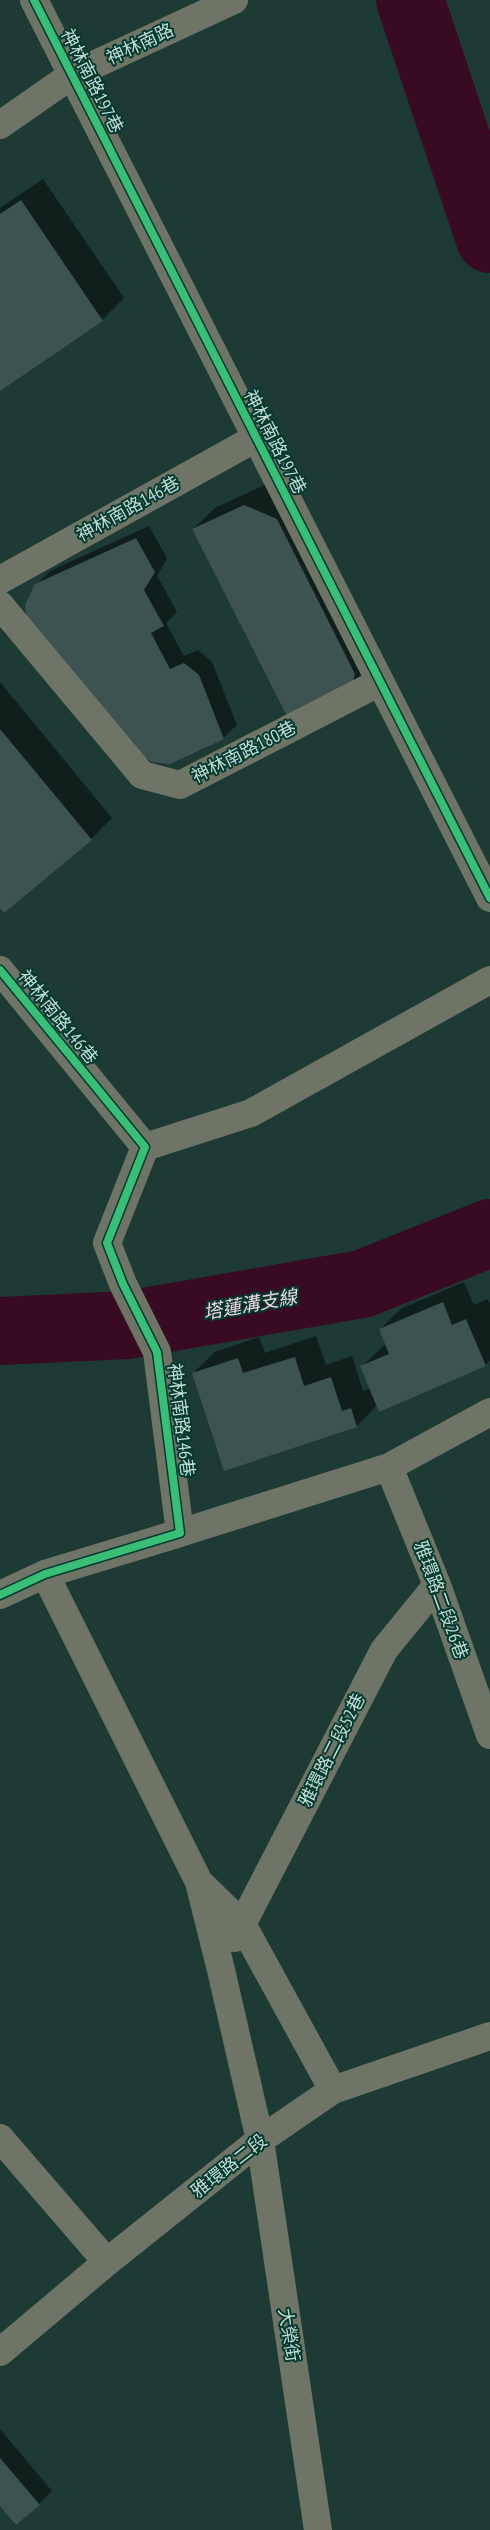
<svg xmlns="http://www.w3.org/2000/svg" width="490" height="2530" viewBox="0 0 490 2530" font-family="'PT Sans Narrow','Noto Sans TC',sans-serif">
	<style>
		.shadow { fill: #0007 }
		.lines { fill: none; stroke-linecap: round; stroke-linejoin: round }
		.river { stroke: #390b23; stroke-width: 68 }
		.building { fill: #3c5351 }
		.minor { stroke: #6f7566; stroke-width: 28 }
		.cycleway-casing { stroke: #053a30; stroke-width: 11 }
		.cycleway { stroke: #3abd76; stroke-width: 8 }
		.labels { text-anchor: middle; stroke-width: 4; stroke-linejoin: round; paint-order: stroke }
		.street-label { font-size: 18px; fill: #c3dcd4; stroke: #053a30 }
		.water-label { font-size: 19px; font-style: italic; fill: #f1d4de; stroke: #053a30 }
	</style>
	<rect width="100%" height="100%" fill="#1e3a34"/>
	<!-- shadow -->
	<path class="shadow" d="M43 179 124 298 102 320 0 390V208Z
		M266 484 375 652 349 700 193 529 215 508Z
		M149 526 167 558 157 576 177 612 166 623 184 656 198 650 212 662 237 725 223 738 36 585 50 571Z
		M0 682 112 818 91 839 0 906Z
		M464 1282 474 1305 488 1299 490 1304V1361L485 1365 377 1405 357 1426 193 1373 215 1352 259 1337 265 1353 316 1336 326 1365 352 1356 363 1391 370 1388 361 1367 386 1344 380 1329 402 1308Z
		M0 2429 52 2491 39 2504H0Z"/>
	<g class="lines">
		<!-- river -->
		<path class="river" d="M410 0 490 239
			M0 1331 127 1325 362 1284 490 1233"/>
	</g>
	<!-- building -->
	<path class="building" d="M21 200 103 321 0 391V214Z
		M244 505 277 519 355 674 349 701 294 730 192 529Z
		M136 538 155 572 144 590 164 626 151 633 170 669 184 663 199 675 224 739 170 764 152 762 133 750 28 629 25 605 35 584Z
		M0 729 92 840 4 913 0 908Z
		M443 1302 452 1325 466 1319 486 1366 379 1412 360 1366 389 1354 379 1329Z
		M295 1357 304 1386 331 1377 342 1411 351 1408 357 1427 224 1471 192 1373 238 1358 243 1373Z
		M0 2458 40 2505 16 2525 0 2506Z"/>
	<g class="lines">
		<!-- minor -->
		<path class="minor" d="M34 0 490 898
			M0 125 72 75 234 0
			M0 580 256 438
			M0 605 142 775 180 785 380 682
			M0 970 145 1147 107 1243 123 1284 157 1352 180 1533 45 1574 0 1595
			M145 1147 251 1113 490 980
			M389 1467 437 1585 490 1735
			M180 1533 389 1467 490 1412
			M45 1574 199 1882 242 1924 333 2090
			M199 1882 221 1970 260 2140 318 2530
			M235 1938 384 1650 437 1585
			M0 2138 107 2262
			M0 2352 107 2262 260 2140 333 2090 490 2036"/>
		<!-- cycleway casing -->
		<g class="cycleway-casing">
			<path id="cycleway" d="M34 0 490 898
				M0 970 145 1147 107 1243 123 1284 157 1352 180 1533 45 1574 0 1595"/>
		</g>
		<!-- cycleway -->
		<use href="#cycleway" class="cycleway"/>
	</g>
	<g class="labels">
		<!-- street labels -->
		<g class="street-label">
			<text transform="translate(140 44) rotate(-25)" y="6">神林南路</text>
			<text transform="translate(92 81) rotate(63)" y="6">神林南路197巷</text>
			<text transform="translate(275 442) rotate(63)" y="6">神林南路197巷</text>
			<text transform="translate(128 509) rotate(-29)" y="6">神林南路146巷</text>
			<text transform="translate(244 752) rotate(-27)" y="6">神林南路180巷</text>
			<text transform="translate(58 1017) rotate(51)" y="6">神林南路146巷</text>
			<text transform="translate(181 1420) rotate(83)" y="6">神林南路146巷</text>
			<text transform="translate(441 1600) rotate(70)" y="6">雅環路二段26巷</text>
			<text transform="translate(332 1750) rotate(-63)" y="6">雅環路二段52巷</text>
			<text transform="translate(229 2166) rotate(-38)" y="6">雅環路二段</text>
			<text transform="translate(289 2335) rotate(81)" y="6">大榮街</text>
		</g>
		<!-- water labels -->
		<g class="water-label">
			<text transform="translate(250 1304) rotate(-10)" y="7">塔蓮溝支線</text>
		</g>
	</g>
</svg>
